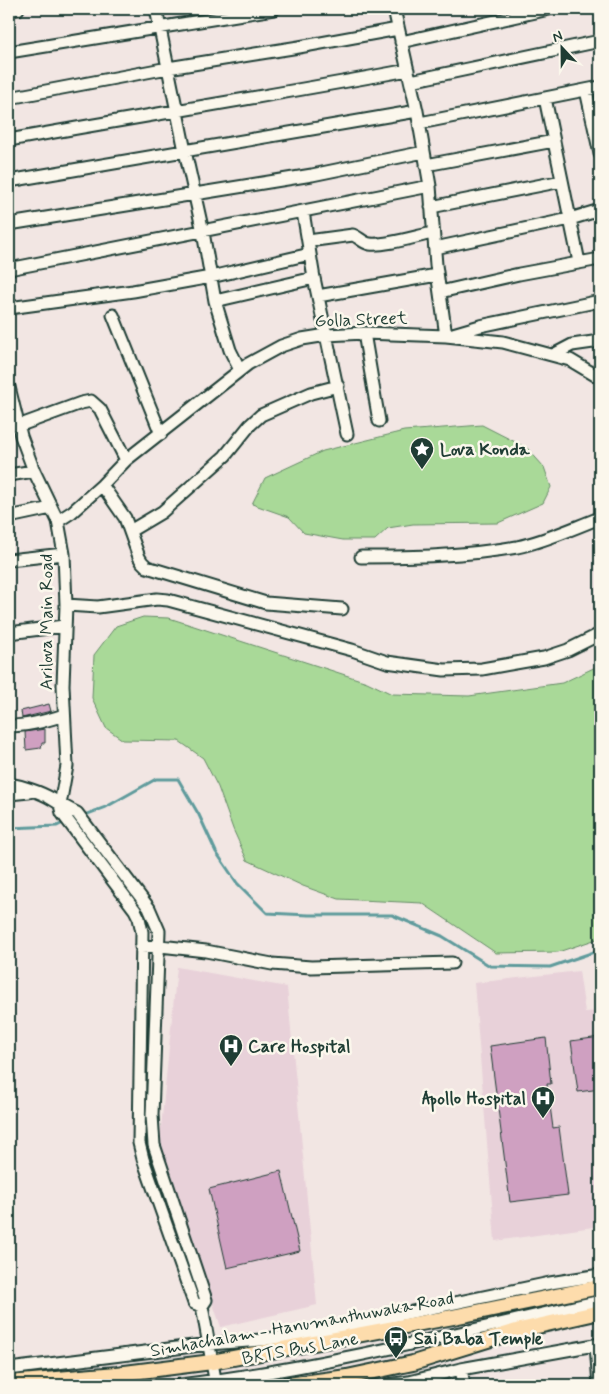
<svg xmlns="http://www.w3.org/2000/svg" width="609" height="1394" viewBox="0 0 609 1394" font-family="Mynerve,sans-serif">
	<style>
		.built { fill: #e8d1d9 }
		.green { fill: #a9d998; stroke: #648b66 }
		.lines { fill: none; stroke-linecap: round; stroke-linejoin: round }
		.stream { stroke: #5f9b9c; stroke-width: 3 }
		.building { fill: #cfa0c1; stroke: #1f3d34 }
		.minor-casing { stroke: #1f3d34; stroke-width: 15 }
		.major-casing { stroke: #1f3d34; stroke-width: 18 }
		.minor { stroke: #fbf7ec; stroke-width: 11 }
		.major { stroke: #fddcac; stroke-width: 14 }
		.labels { text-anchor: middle; stroke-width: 5; stroke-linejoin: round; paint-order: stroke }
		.street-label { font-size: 18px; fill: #1f3d34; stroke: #fbf7ec }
		.poi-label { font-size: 18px; font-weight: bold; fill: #1f3d34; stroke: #fbf7ec; text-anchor: start }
	</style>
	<rect width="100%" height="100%" fill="#f2e6e3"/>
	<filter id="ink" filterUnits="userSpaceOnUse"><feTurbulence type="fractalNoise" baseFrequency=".02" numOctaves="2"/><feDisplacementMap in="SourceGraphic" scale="10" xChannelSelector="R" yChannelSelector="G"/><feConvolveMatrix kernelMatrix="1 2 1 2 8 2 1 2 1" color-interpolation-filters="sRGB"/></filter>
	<g filter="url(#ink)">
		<!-- built -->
		<path class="built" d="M177 967 287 987 317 1305 221 1327 159 1148Z
			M579 971 585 1012 600 1011V1226L495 1241 474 983Z"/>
		<!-- green -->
		<path class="green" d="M482 425 527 448 544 467 551 487 543 503 498 523 413 524 388 528 375 540H343L304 533 289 517 252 504 265 478 323 451 404 431Z
			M143 617 169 618 367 682 392 694 469 696 562 683 600 665V938L558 952 496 953 422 903 339 899 303 886 247 860 233 829 218 787 203 758 179 741 123 740 106 728 92 698 94 655 116 626Z"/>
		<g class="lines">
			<!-- stream -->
			<path class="stream" d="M82 816 106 807 156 779H178L199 815 216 852 237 883 267 913 309 915H392L442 936 490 966 550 967 600 950
				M9 828 57 826 65 822"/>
		</g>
		<!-- building -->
		<path class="building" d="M49 704 51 711 22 718 21 711Z
			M45 729V743H42L41 748 26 750 25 732Z
			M600 1037V1089L578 1092 571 1041Z
			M546 1038 551 1084H547L553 1128 559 1127 568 1195 510 1202 490 1046Z
			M281 1171 300 1251 227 1268 209 1189Z"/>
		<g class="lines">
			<!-- minor casing -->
			<g class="minor-casing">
				<path id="minor" d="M156 9 185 151 203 232 215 301 230 350 240 370
					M394 9 417 111 430 186 436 265 446 336 480 326 600 301
					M9 10 18 9
					M401 42 549 9
					M9 52 274 9
					M411 81 600 41
					M586 90 600 154
					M9 98 168 68 299 47 398 29
					M545 98 579 262
					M420 123 600 87
					M9 140C142 116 275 95 408 70
					M426 165 554 141
					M9 181 417 111
					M431 207 562 181
					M303 212 314 278 347 434
					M9 224 312 175 424 152
					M308 241 353 235C359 237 363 243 370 244 385 246 417 236 433 233
					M435 248 570 219 600 210
					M9 269 430 186
					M440 292 519 274 600 259
					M318 296 437 275
					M215 301 314 278
					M9 308 133 291 211 277 310 254
					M113 315 161 434
					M364 333 379 421
					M553 355 572 345 600 341
					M9 387 21 436 34 471 58 521 64 554 66 605 63 685 67 766 60 805 62 813 135 910 139 918 142 932 139 1143 143 1159 194 1303 202 1306
					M18 426 81 403 91 401 100 409 126 460
					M9 475 34 471
					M102 485 125 518 139 557 142 562 147 567 266 603 342 609
					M9 517 51 508
					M58 521 72 512 102 485 126 460 248 364 281 346 302 339 327 335 364 333 446 336 503 342 570 360 600 378
					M130 531 162 512 225 456 250 425 261 415 311 393 338 386
					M361 557C413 557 466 556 517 547 546 541 573 528 600 518
					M9 560 64 554
					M66 605 98 607 157 599 168 600 352 650 387 662 444 670 482 669 544 658 568 650 600 634
					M9 633 64 626
					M9 726C28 726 46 721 64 715
					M9 784C21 786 41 792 52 799 60 804 68 809 77 813L149 908 159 931 152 1115 154 1145 206 1300 202 1306 216 1385
					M9 794 29 792
					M141 947 160 946 206 951 272 964 311 967 452 963
					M596 1345 599 1385
					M9 1369 209 1344 262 1340 331 1329 550 1283 600 1275
					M461 1369 464 1385
					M180 1385C322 1368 461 1332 600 1301
					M388 1385 409 1382 461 1369 600 1344"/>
			</g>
			<!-- major casing -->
			<g class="major-casing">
				<path id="major" d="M9 1383 117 1374 212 1362 453 1317 600 1287
					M288 1385 347 1377 413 1363 520 1330 600 1312"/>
			</g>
			<!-- minor -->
			<use href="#minor" class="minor"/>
			<!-- major -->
			<use href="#major" class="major"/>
		</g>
	</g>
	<!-- icons -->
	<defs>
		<g id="sight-pin" transform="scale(1.25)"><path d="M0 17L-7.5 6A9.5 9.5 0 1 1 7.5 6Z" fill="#1f3d34" stroke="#fbf7ec"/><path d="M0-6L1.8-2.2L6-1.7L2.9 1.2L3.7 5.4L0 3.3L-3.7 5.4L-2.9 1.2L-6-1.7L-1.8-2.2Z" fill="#fff"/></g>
		<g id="hospital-pin" transform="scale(1.25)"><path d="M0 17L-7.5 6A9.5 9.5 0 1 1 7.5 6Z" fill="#1f3d34" stroke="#fbf7ec"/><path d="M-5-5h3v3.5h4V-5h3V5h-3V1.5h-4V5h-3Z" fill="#fff"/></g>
		<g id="bus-pin" transform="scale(1.25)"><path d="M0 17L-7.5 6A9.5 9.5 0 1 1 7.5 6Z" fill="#1f3d34" stroke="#fbf7ec"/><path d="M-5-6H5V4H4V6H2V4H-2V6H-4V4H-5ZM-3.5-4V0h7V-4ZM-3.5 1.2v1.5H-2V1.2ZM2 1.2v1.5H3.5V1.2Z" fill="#fff"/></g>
	</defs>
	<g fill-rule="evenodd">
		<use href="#sight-pin" x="422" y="449"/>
		<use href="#hospital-pin" x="231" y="1046"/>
		<use href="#hospital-pin" x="543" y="1098"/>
		<use href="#bus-pin" x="396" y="1338"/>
	</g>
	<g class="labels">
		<!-- street labels -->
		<g class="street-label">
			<text transform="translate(361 319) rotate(-2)" y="6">Golla Street</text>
			<text transform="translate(46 622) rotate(-90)" y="6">Arilova Main Road</text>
			<text transform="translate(302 1324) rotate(-10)" y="6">Simhachalam - Hanumanthuwaka Road</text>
			<text transform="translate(300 1348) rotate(-10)" y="6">BRTS Bus Lane</text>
		</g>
		<!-- poi labels -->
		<g class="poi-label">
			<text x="440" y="455">Lova Konda</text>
			<text x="248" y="1052">Care Hospital</text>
			<text x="526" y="1104" text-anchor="end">Apollo Hospital</text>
			<text x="414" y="1344">Sai Baba Temple</text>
		</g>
	</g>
	<!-- margin -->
	<rect width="609" height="1394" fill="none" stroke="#fbf7ec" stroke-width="30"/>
	<rect x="15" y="15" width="579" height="1364" fill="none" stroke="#1f3d34" stroke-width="2" filter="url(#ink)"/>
	<!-- north arrow -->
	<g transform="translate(562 48) rotate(338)" stroke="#fbf7ec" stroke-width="4" paint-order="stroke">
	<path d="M0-4L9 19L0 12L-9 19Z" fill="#1f3d34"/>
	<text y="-8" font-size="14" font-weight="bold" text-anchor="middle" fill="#1f3d34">N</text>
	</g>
</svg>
